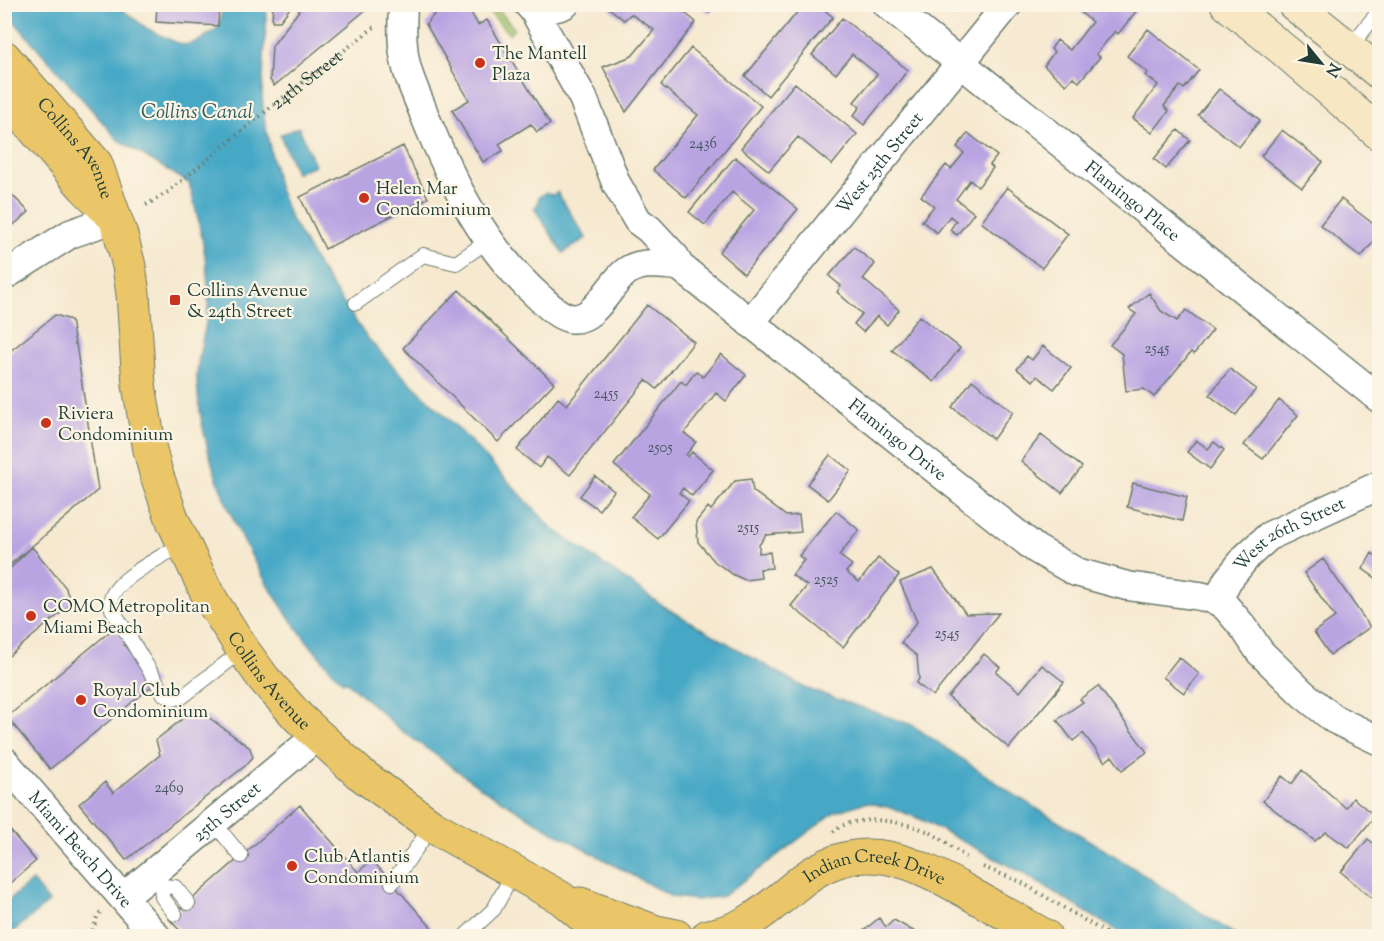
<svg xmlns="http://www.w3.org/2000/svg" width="1384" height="941" viewBox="0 0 1384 941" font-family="'Sorts Mill Goudy',serif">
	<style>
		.green { fill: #a5c66e; stroke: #628251; stroke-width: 1.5 }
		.water { fill: #46a8c6; stroke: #32727d; stroke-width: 1.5 }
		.building { fill: #b9a4e2 }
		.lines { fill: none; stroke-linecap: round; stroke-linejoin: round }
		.lane-casing { stroke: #6a796b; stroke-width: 16 }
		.street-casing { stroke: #6a796b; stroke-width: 31 }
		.secondary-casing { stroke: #6a796b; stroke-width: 35 }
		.primary-casing { stroke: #6a796b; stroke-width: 35 }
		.path { stroke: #6a796b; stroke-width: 4; stroke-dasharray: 1.5 4.5; stroke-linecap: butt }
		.lane { stroke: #fff; stroke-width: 14 }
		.street { stroke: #fff; stroke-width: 28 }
		.secondary { stroke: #f7e8c3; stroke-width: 33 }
		.primary { stroke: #ebc669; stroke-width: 33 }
		.poi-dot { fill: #c8321e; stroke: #fcf5e5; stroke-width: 2 }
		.labels { text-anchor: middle; stroke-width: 4.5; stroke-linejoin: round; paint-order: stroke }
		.number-label { font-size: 15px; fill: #465760 }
		.poi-label { font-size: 18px; fill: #1f3d34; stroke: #fcf5e5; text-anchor: start }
		.street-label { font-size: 18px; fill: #1f3d34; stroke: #fcf5e5 }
		.water-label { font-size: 20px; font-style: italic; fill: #2b5d60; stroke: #fcf5e5 }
	</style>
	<rect width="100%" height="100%" fill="#fcf5e5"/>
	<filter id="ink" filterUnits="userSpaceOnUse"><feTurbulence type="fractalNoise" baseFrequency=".0167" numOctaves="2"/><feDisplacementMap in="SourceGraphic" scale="12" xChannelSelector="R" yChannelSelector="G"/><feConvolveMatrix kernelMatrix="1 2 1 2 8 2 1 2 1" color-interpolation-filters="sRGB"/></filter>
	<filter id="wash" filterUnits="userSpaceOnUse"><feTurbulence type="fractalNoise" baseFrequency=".008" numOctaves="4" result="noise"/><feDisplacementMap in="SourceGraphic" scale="24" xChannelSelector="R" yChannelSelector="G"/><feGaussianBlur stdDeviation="1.35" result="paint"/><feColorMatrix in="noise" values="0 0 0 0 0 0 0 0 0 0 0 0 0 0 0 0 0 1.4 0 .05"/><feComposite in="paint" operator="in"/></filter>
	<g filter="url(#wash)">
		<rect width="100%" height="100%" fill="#f6e9d0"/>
		<!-- green -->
		<path class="green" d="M483 5H495L514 29 509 34Z"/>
		<!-- water -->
		<path class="water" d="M4 5H116L148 29 175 42 185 45 199 41 219 27 223 5H267L262 96 265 124 278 186 290 217 320 269 365 335 391 364 457 427 552 528 663 606 805 688 912 725 1021 799 1118 858 1237 936H1125L1021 872 920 819 891 808 869 803H863L835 812 723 896 697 900 672 897 545 827 483 789 398 728 346 681 343 682C271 609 202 486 197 381 196 357 206 333 208 309 210 266 200 225 189 183L118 140 5 11Z
			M299 127 315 165 296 173 280 135Z
			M557 192 586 238 563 253 534 208 537 206 539 197C544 193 547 192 553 195Z
			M32 881 49 902 8 936 5 933V903Z"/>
		<g id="blocks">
			<!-- building -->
			<path class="building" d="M157 4H219L218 26 156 22Z
				M273 4H293L280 21H272Z
				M304 4H368V8L274 86 270 80 272 46Z
				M447 4H466L478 25 487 20 550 124 537 132 531 124 499 144 503 151 483 162 452 110 469 100 426 24 437 11Z
				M612 4H674L696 22 626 112 603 67 632 56 654 30 631 14 624 20 609 8Z
				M698 4H716L709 13Z
				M804 4H817L833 17 768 96 745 76Z
				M1071 4H1133L1138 9 1118 34 1115 31 1096 54 1100 57 1079 82 1073 77 1066 85 1044 66 1054 52 1051 49 1057 40 1070 50 1092 22Z
				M946 5H961L955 12Z
				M842 18 908 70 864 125 853 116 860 107 854 102 877 74 852 54 836 74 812 55Z
				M1148 29 1199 70 1184 89 1180 86 1164 106 1169 111 1152 133 1133 118 1158 85 1145 75 1148 73 1127 56Z
				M691 48 761 106 686 198 653 170 698 115 661 85Z
				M795 83 857 134 832 165 798 137 769 171 741 148Z
				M1219 89 1260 120 1239 147 1198 115Z
				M1178 130 1190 140 1166 169 1154 159Z
				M1282 130 1323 162 1302 188 1261 156Z
				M968 133 997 156 990 165 993 168 978 187 970 180 956 199 974 213 957 235 950 230 956 221 950 216 937 233 922 221 934 206 921 196 946 165 951 169 964 153 957 147Z
				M403 146 428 198 325 249 300 197Z
				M735 157 798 209 744 274 719 252 754 210 732 192 705 225 689 212Z
				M4 187 29 212 4 233Z
				M1007 187 1068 234 1042 268 981 222Z
				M1341 199 1380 229V234L1361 257 1320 225Z
				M854 247 875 264 863 279 899 310 887 325 877 316 863 332 854 324 862 314 837 292 841 286 829 276Z
				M459 290 554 383 498 442 403 348Z
				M1149 293 1161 311 1177 321 1186 310 1213 330 1194 354 1191 352 1154 397 1144 389 1126 391 1122 354 1110 345 1136 314 1129 309Z
				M647 305 694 342 657 389 646 380 570 475 547 457 539 468 517 450 558 398 567 405Z
				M55 315 71 320 75 344H76L98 490 4 570V356Z
				M919 316 960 348 934 382 892 350Z
				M1043 346 1071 368 1054 389 1037 376 1033 381 1017 369 1027 356 1032 360Z
				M721 354 746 375 726 401 716 393 684 433 696 442 686 455 688 457 692 452 713 470 692 496 683 488 679 493 689 501 658 539 631 517 650 494 614 465 681 381 686 385 696 371 703 377Z
				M1230 369 1256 389 1236 415 1209 395Z
				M972 380 1013 412 993 439 952 407Z
				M1279 400 1298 415 1263 459 1244 445Z
				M1041 435 1082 467 1062 493 1021 461Z
				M1196 440 1208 449 1214 442 1224 450 1210 469 1187 452Z
				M830 455 851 471 828 500 807 484Z
				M595 476 614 491 599 510 580 496Z
				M751 479 753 491 786 516 799 515 801 532 766 535 759 545V553L770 552 772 568 760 569 761 578 745 580 734 575 715 562 698 542 696 522 708 507 711 510 735 481Z
				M1133 483 1187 497 1182 521 1127 507Z
				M836 511 859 530 839 555 852 565 846 572 859 582 878 558 899 575 843 647 791 606 807 586 792 575 804 560 799 556Z
				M32 547 66 588 67 593 74 602 4 660V584L7 583 4 574Z
				M1372 553 1380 559V581L1363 569Z
				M1323 559 1370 627 1330 655 1314 632 1335 617 1304 573Z
				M933 569 966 614 999 613 933 696 916 683 919 679 917 656 901 643 917 622 900 582Z
				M114 628 126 642 124 645 156 683 50 769 7 717Z
				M984 654 1000 667 996 672 1020 692 1042 665 1064 682 1009 748 948 697Z
				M1179 657 1199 674 1184 693 1163 677Z
				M1098 686 1147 752 1122 770 1112 756 1105 762 1083 733 1073 741 1057 720 1083 702 1080 699Z
				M196 708 250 748 253 757 245 766 126 860 79 804 105 782 113 793 160 755 156 740Z
				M1302 770 1346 808 1353 798 1375 816 1349 848 1326 832 1315 841 1263 801 1282 776 1292 784Z
				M300 805 358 872 372 860 439 936H185L169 919Z
				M8 828 36 861 4 888V832Z
				M1368 839 1377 846 1380 843V905L1341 872Z
				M879 918 886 927 894 920 922 936H857Z
				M1380 922V936H1367Z"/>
		</g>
	</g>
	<g filter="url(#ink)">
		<use href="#blocks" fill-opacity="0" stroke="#6a796b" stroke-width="1.5"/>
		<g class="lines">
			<!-- lane casing -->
			<g class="lane-casing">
				<path id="lane" d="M1349 48 1380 10
					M356 303 423 255 456 263 489 240
					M183 544C166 554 113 580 111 600 110 603 112 606 112 609L164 694 173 699 182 697 243 650
					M214 823 241 856
					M152 875 161 886 162 897 175 914
					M392 883 432 826
					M161 886 175 887 188 903
					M465 936 494 909 514 872"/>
			</g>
			<!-- street casing -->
			<g class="street-casing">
				<g id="street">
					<path d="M403 4C402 27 401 50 408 72 412 86 419 100 424 114 451 181 485 249 539 297 548 305 557 315 569 318 596 324 610 280 630 269 645 261 663 265 679 266"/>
					<path id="s2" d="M528 4 534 11 583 98 616 183 638 221 649 229 675 257 679 266 1036 549 1076 572 1127 586 1200 596 1218 601 1226 607 1244 628 1260 652 1303 694 1334 719 1380 741"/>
					<path d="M534 4C545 8 554 10 565 4"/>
					<path id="s3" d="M887 4 1380 399"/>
					<path d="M4 276 70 234 115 218"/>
					<path id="s4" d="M750 323 1008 4"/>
					<path id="s5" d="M1218 601 1227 581 1247 556 1269 536 1380 485"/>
					<path id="s6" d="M4 761 156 936"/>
					<path id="s7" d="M136 887 317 736"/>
				</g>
			</g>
			<!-- secondary casing -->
			<g class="secondary-casing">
				<path id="secondary" d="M1227 4 1285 51 1380 134
					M1294 4 1380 73"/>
			</g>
			<!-- primary casing -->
			<g class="primary-casing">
				<g id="primary">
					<path id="s8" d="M4 57 96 164 121 235 129 266 133 294 139 385 150 450 156 473 173 521 196 570 207 593 243 650 264 679 299 718 359 773 432 826 561 898 606 936"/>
					<path d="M4 94 84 187 109 212"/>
					<path d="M580 904 656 932 676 936"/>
					<path id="s9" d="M708 936C749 930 772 904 804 879 863 835 914 862 969 893 995 908 1020 922 1045 936"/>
				</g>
			</g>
			<!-- path -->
			<g class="path">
				<path id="s1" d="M146 205 168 192 276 103 377 25"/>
				<path d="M833 832C855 812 906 821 931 833 944 840 954 849 966 857"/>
				<path d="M983 867 1019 881 1111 936"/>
				<path d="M91 936 97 917 102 910"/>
			</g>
			<!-- lane -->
			<use href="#lane" class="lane"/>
			<!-- street -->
			<use href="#street" class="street"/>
			<!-- secondary -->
			<use href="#secondary" class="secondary"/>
			<!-- primary -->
			<use href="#primary" class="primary"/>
		</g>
	</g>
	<!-- markers -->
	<g class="poi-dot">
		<circle cx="480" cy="63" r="6"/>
		<circle cx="364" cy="198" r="6"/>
		<rect x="169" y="294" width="12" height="12" rx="3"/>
		<circle cx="46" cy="423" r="6"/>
		<circle cx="31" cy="616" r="6"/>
		<circle cx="81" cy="700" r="6"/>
		<circle cx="292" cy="866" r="6"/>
	</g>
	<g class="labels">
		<!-- number labels -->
		<g class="number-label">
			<text x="703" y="148">2436</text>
			<text x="1157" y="353">2545</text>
			<text x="606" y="398">2455</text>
			<text x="660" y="452">2505</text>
			<text x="748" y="532">2515</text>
			<text x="826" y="584">2525</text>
			<text x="947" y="638">2545</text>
			<text x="169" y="792">2469</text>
		</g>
		<!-- poi labels -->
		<g class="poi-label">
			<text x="492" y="59">The Mantell<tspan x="492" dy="21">Plaza</tspan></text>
			<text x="376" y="194">Helen Mar<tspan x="376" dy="21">Condominium</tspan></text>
			<text x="187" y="296">Collins Avenue<tspan x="187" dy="21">&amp; 24th Street</tspan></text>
			<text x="58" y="419">Riviera<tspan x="58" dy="21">Condominium</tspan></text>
			<text x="43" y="612">COMO Metropolitan<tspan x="43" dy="21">Miami Beach</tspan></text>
			<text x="93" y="696">Royal Club<tspan x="93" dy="21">Condominium</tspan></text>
			<text x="304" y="862">Club Atlantis<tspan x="304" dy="21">Condominium</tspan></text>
		</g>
		<!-- street labels -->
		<g class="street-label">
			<text dy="6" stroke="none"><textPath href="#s1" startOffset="204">24th Street</textPath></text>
			<text dy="6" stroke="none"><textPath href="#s8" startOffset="117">Collins Avenue</textPath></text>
			<text dy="6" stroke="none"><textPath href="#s4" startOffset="206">West 25th Street</textPath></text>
			<text dy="6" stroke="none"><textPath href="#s3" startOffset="315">Flamingo Place</textPath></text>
			<text dy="6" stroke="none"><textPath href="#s2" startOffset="585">Flamingo Drive</textPath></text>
			<text dy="6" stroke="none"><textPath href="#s5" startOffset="102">West 26th Street</textPath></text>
			<text dy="6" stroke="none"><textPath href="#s8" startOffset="696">Collins Avenue</textPath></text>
			<text dy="6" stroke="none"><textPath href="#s7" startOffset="118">25th Street</textPath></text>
			<text dy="6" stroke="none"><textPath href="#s6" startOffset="117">Miami Beach Drive</textPath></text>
			<text dy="6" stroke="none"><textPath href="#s9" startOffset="189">Indian Creek Drive</textPath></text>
		</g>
		<!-- water labels -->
		<g class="water-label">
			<text x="197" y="118">Collins Canal</text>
		</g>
	</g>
	<!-- margin -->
	<rect width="1384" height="941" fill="none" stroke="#fcf5e5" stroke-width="24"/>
	<!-- north arrow -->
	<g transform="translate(1321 63) rotate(120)" stroke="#fcf5e5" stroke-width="4.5" paint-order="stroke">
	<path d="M0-4.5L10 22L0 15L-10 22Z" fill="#1f3d34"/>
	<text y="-9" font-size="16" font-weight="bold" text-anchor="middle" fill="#1f3d34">N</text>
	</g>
</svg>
